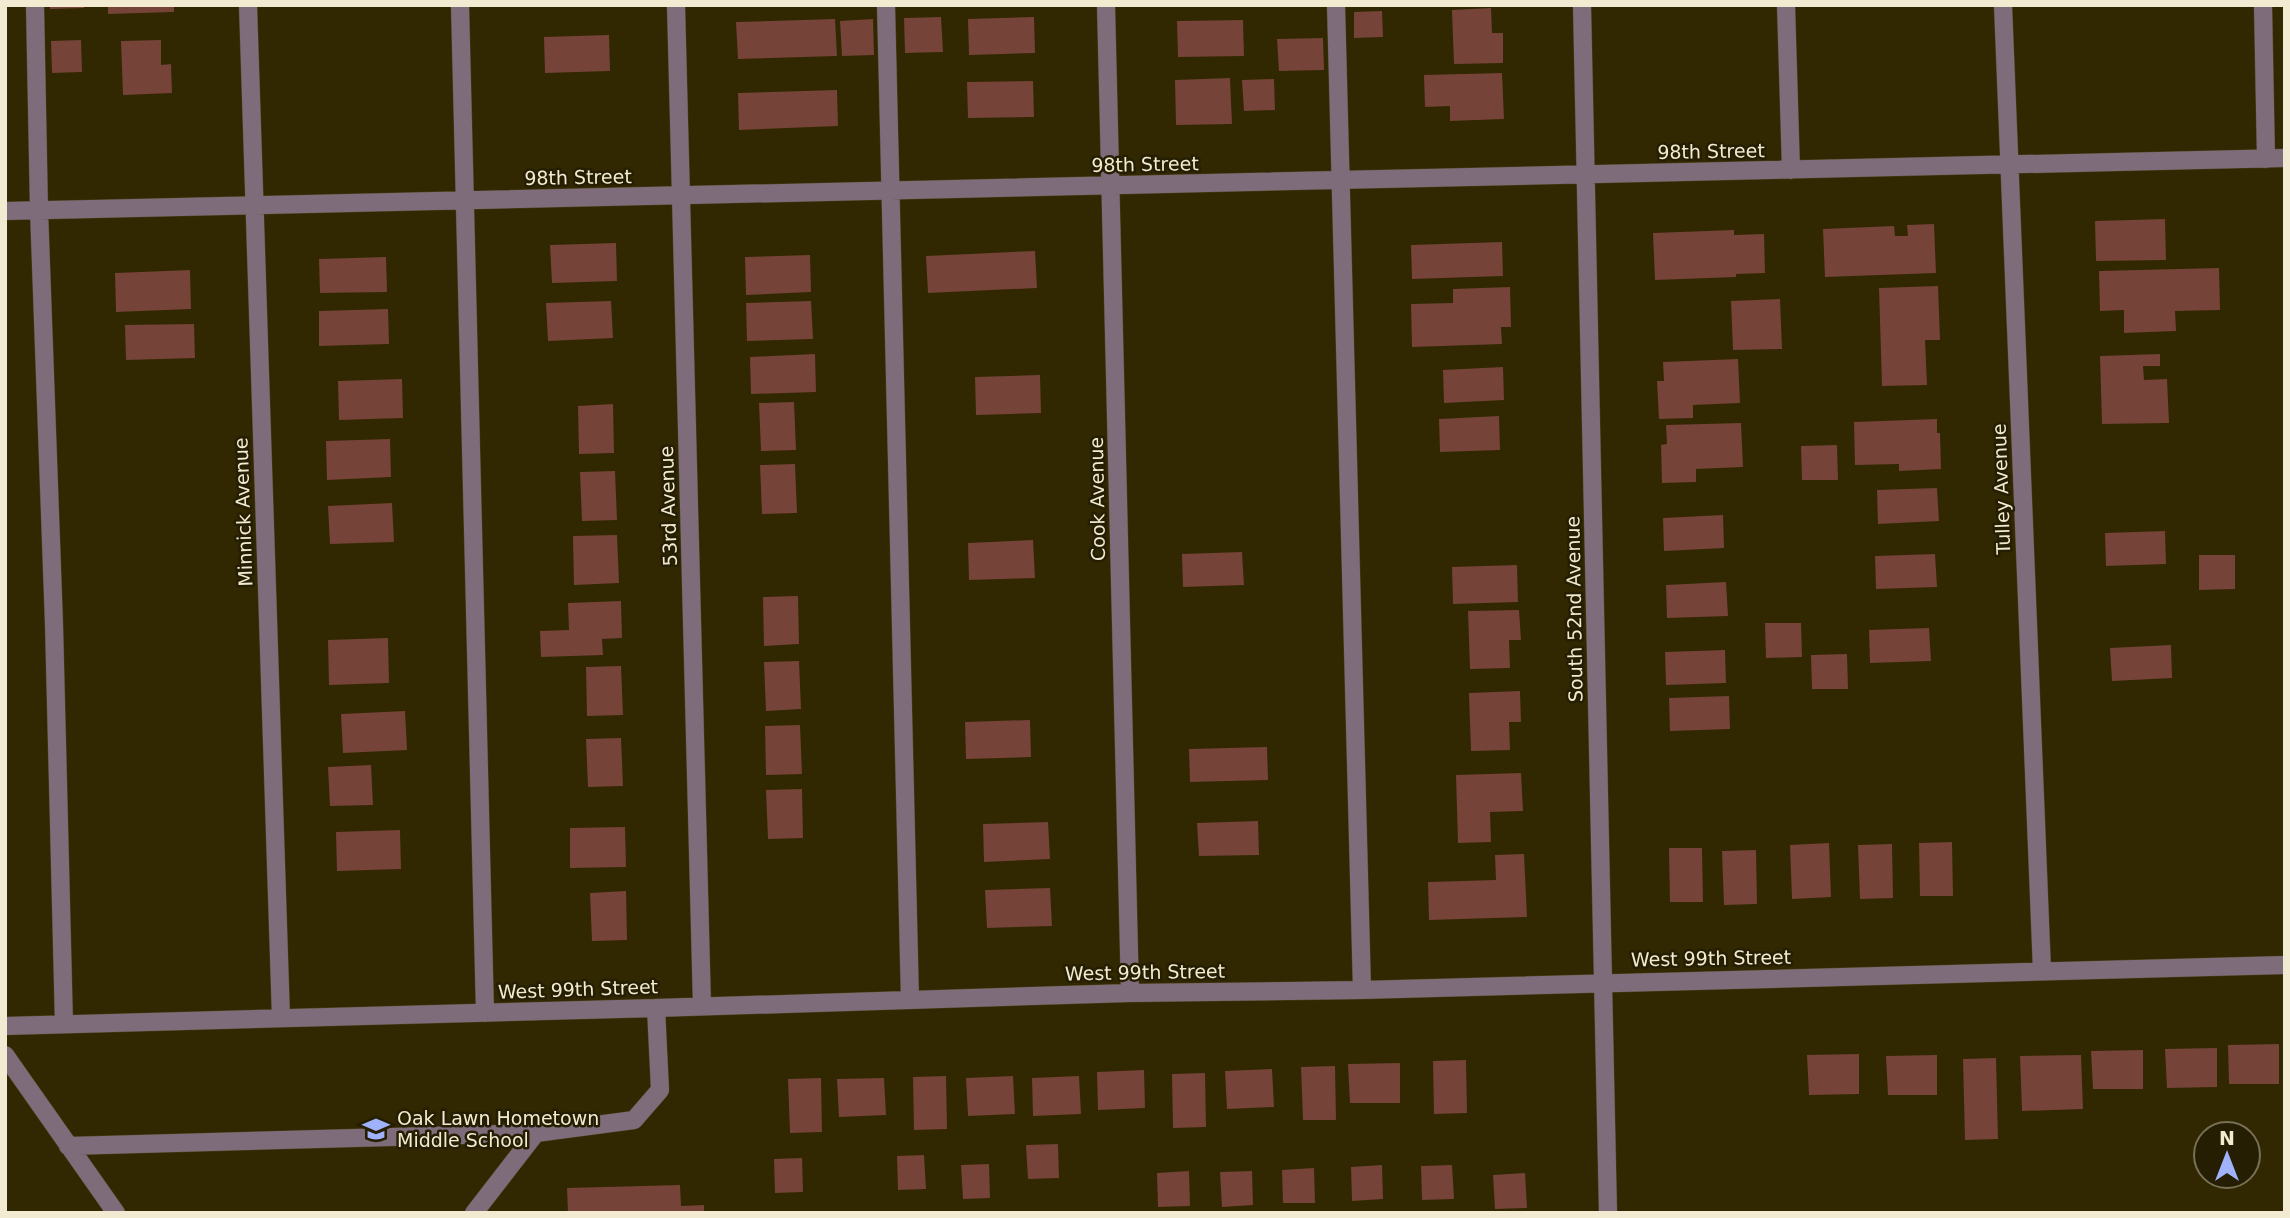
<svg xmlns="http://www.w3.org/2000/svg" width="2290" height="1218" viewBox="0 0 2290 1218" font-family="'DejaVu Sans',sans-serif">
	<style>
		.building { fill: #754337 }
		.lines { fill: none; stroke-linecap: round; stroke-linejoin: round }
		.minor-casing { stroke: #4c421d; stroke-width: 19 }
		.minor { stroke: #7f6c7b; stroke-width: 18 }
		.labels { text-anchor: middle; stroke-width: 5; stroke-linejoin: round; paint-order: stroke }
		.street-label { font-size: 19px; fill: #f3ebd1; stroke: #251e03 }
		.poi-label { font-size: 19px; fill: #f3ebd1; stroke: #251e03; text-anchor: start }
	</style>
	<rect width="100%" height="100%" fill="#312700"/>
	<!-- building -->
	<path class="building" d="M50 5H84V8L50 9Z
		M108 5H174V12L108 14Z
		M1491 8 1492 33H1503V63L1454 64 1452 10Z
		M1382 11 1383 37 1354 38V12Z
		M941 17 943 52 905 53 904 18Z
		M1034 17 1035 53 969 55 968 19Z
		M835 19 837 56 738 59 736 22Z
		M873 19 874 55 842 56 840 21Z
		M1243 20 1244 56 1178 57 1177 21Z
		M609 35 610 71 545 73 544 37Z
		M1323 38 1324 70 1279 71 1277 39Z
		M81 40 82 72 52 73 51 41Z
		M161 40V65L171 64 172 93 123 95 121 41Z
		M1502 73 1504 119 1450 121V106L1425 107 1424 75Z
		M1230 78 1232 124 1176 125 1175 80Z
		M1274 79 1275 110 1244 111 1242 80Z
		M1033 81 1034 117 968 118 967 82Z
		M837 90 838 126 739 130 738 93Z
		M2165 219 2166 260 2096 261 2095 221Z
		M1934 224 1936 273 1825 277 1823 229 1894 226 1895 236H1908L1907 225Z
		M1734 230V235L1764 234 1765 273 1736 274V277L1655 280 1653 233Z
		M1502 242 1503 276 1412 279 1411 245Z
		M616 243 617 281 552 283 550 245Z
		M1035 251 1037 288 928 293 926 256Z
		M810 255 811 292 746 295 745 257Z
		M386 257 387 292 320 293 319 259Z
		M2219 268 2220 310 2175 311 2176 331 2124 333V310L2100 311 2099 271Z
		M190 270 191 309 116 312 115 273Z
		M1938 286 1940 340H1925L1927 385 1882 386 1879 288Z
		M1510 287 1511 327H1501L1502 344 1412 347 1411 304 1453 303V289Z
		M1780 299 1782 349 1733 350 1731 301Z
		M611 301 613 338 548 341 546 303Z
		M811 301 813 339 747 341 746 303Z
		M388 309 389 344 319 346V311Z
		M194 324 195 358 126 360 125 325Z
		M815 354 816 392 751 394 750 357Z
		M2160 354V366H2143L2144 380 2167 379 2169 423 2102 424 2100 356Z
		M1738 359 1740 403 1693 405V418L1659 419 1657 381H1664L1663 362Z
		M1503 367 1504 400 1444 403 1443 370Z
		M1040 375 1041 413 976 415 975 377Z
		M402 379 403 418 339 420 338 381Z
		M794 402 796 450 761 451 759 403Z
		M613 404 614 453 579 454 578 406Z
		M1499 416 1500 450 1440 452 1439 419Z
		M1937 419V433H1940L1941 469 1899 471V464L1855 465 1854 422Z
		M1741 423 1743 467 1696 469V482L1662 483 1661 445 1667 444 1666 425Z
		M390 439 391 477 327 480 326 441Z
		M1837 445 1838 480H1802L1801 446Z
		M795 464 797 513 762 514 760 465Z
		M615 471 617 520 582 521 580 472Z
		M1937 488 1939 521 1878 524 1877 490Z
		M392 503 394 542 330 544 328 506Z
		M1723 515 1724 548 1664 551 1663 518Z
		M2165 531 2166 564 2106 566 2105 533Z
		M617 535 619 583 574 585 573 536Z
		M1033 540 1035 578 969 580 968 543Z
		M1242 552 1244 585 1183 587 1182 554Z
		M1935 554 1937 587 1876 589 1875 556Z
		M2199 555H2235V589L2199 590Z
		M1517 565 1518 602 1453 604 1452 567Z
		M1726 582 1728 616 1667 618 1666 585Z
		M798 596 799 644 764 646 763 597Z
		M621 601 622 638 602 639 603 655 541 657 540 631 569 630 568 603Z
		M1519 610 1521 640H1509L1510 668 1470 669 1468 611Z
		M1765 623H1801L1802 657 1766 658Z
		M1929 628 1931 661 1870 663 1869 630Z
		M388 638 389 683 329 685 328 640Z
		M2171 645 2172 678 2112 681 2110 648Z
		M1725 650 1726 683 1666 685 1665 652Z
		M1847 654 1848 689H1812L1811 655Z
		M799 661 801 709 766 711 764 662Z
		M621 666 623 715 587 716 586 667Z
		M1520 691 1521 722H1509L1510 750 1471 751 1469 693Z
		M1729 696 1730 729 1670 731 1669 698Z
		M405 711 407 750 343 753 341 714Z
		M1030 720 1031 757 966 759 965 722Z
		M800 725 802 774 766 775 765 726Z
		M621 738 623 786 588 787 586 739Z
		M1267 747 1268 780 1190 782 1189 749Z
		M371 765 373 805 330 806 328 767Z
		M1521 773 1523 811 1490 812 1491 842 1458 843 1456 775Z
		M802 789 803 838 768 839 766 790Z
		M1258 821 1259 855 1199 856 1197 823Z
		M1048 822 1050 859 984 862 983 824Z
		M625 827 626 867 570 868V828Z
		M400 830 401 869 337 871 336 832Z
		M1952 842 1953 896H1920L1919 843Z
		M1829 843 1831 897 1792 899 1790 845Z
		M1892 844 1893 898 1860 899 1858 845Z
		M1669 848H1702L1703 902H1670Z
		M1756 850 1757 904 1724 905 1722 851Z
		M1524 854 1527 917 1429 920 1428 882 1496 880 1495 855Z
		M1050 888 1052 926 987 928 985 890Z
		M626 891 627 940 592 941 590 893Z
		M2279 1044V1084H2229L2228 1045Z
		M2217 1048V1087L2167 1088 2165 1049Z
		M2143 1050V1089H2093L2091 1051Z
		M1859 1054V1094L1809 1095 1807 1055Z
		M1937 1055V1095H1888L1886 1056Z
		M2081 1055 2083 1109 2022 1111 2020 1056Z
		M1996 1058 1998 1139 1965 1140 1963 1059Z
		M1466 1060 1467 1113 1434 1114 1433 1061Z
		M1400 1063V1103H1350L1348 1064Z
		M1335 1066 1336 1120H1303L1301 1067Z
		M1272 1069 1274 1107 1227 1109 1225 1071Z
		M1144 1070 1145 1108 1098 1110 1097 1072Z
		M1205 1073 1206 1127 1173 1128 1172 1074Z
		M946 1076 947 1129 914 1130 913 1077Z
		M1013 1076 1015 1114 968 1116 966 1078Z
		M1079 1076 1081 1114 1033 1116 1032 1078Z
		M821 1078 822 1132 790 1133 788 1079Z
		M884 1078 886 1115 839 1117 837 1079Z
		M1058 1144 1059 1178 1028 1179 1026 1145Z
		M924 1155 926 1189 898 1190 897 1156Z
		M802 1158 803 1192 775 1193 774 1159Z
		M989 1164 990 1198 963 1199 961 1165Z
		M1382 1165 1383 1199 1352 1201 1351 1167Z
		M1452 1165 1454 1199 1422 1200 1421 1166Z
		M1314 1168 1315 1203H1283L1282 1170Z
		M1189 1171 1190 1206 1158 1207 1157 1173Z
		M1252 1171 1253 1205 1222 1207 1220 1172Z
		M1525 1173 1527 1208 1495 1209 1493 1175Z
		M680 1185 681 1206 704 1205V1213H568L567 1188Z"/>
	<g class="lines">
		<!-- minor casing -->
		<g class="minor-casing">
			<path id="minor" d="M35 5 39 210 54 624 64 1024
				M248 5 281 1018
				M460 5 485 1013
				M676 5 702 1006
				M886 5 910 1000
				M1106 5 1130 993
				M1336 5 1362 990
				M1582 5 1608 1213
				M1786 5 1791 170
				M2003 5 2042 971
				M2263 5 2266 159
				M5 211 2285 158
				M5 1026 656 1008 1130 993 1362 990 2285 965
				M5 1055 116 1213
				M68 1146 536 1133
				M474 1213 536 1133 634 1120 660 1090 656 1008"/>
		</g>
		<!-- minor -->
		<use href="#minor" class="minor"/>
	</g>
	<!-- icons -->
	<defs>
		<g id="school-bare" transform="scale(2.1)"><path d="M0-5L7-2L0 1L-7-2ZM-4 1L0 2.5L4 1V4Q0 6-4 4Z" fill="#a1b2fd" stroke="#251e03" stroke-width="2.5" paint-order="stroke"/></g>
	</defs>
	<g fill-rule="evenodd">
		<use href="#school-bare" x="376" y="1129"/>
	</g>
	<g class="labels">
		<!-- street labels -->
		<g class="street-label">
			<text transform="translate(1711 151) rotate(-1)" y="7">98th Street</text>
			<text transform="translate(1145 164) rotate(-1)" y="7">98th Street</text>
			<text transform="translate(578 177) rotate(-1)" y="7">98th Street</text>
			<text transform="translate(2001 489) rotate(-92)" y="7">Tulley Avenue</text>
			<text transform="translate(1097 499) rotate(-91)" y="7">Cook Avenue</text>
			<text transform="translate(668 506) rotate(-92)" y="7">53rd Avenue</text>
			<text transform="translate(243 512) rotate(-92)" y="7">Minnick Avenue</text>
			<text transform="translate(1574 609) rotate(-91)" y="7">South 52nd Avenue</text>
			<text transform="translate(1711 958) rotate(-1)" y="7">West 99th Street</text>
			<text transform="translate(1145 972) rotate(-1)" y="7">West 99th Street</text>
			<text transform="translate(578 989) rotate(-2)" y="7">West 99th Street</text>
		</g>
		<!-- poi labels -->
		<g class="poi-label">
			<text x="397" y="1125">Oak Lawn Hometown<tspan x="397" dy="22">Middle School</tspan></text>
		</g>
	</g>
	<!-- border -->
	<rect width="2290" height="1218" fill="none" stroke="#f3ebd1" stroke-width="14"/>
	<!-- north arrow -->
	<g transform="translate(2227 1155)"><circle r="33" fill="#251e03" stroke="#777055" stroke-width="2"/>
	<path d="M0-5L12 26L0 18L-12 26Z" fill="#a1b2fd"/>
	<text y="-10" font-size="19" font-weight="bold" text-anchor="middle" fill="#f3ebd1">N</text>
	</g>
</svg>
